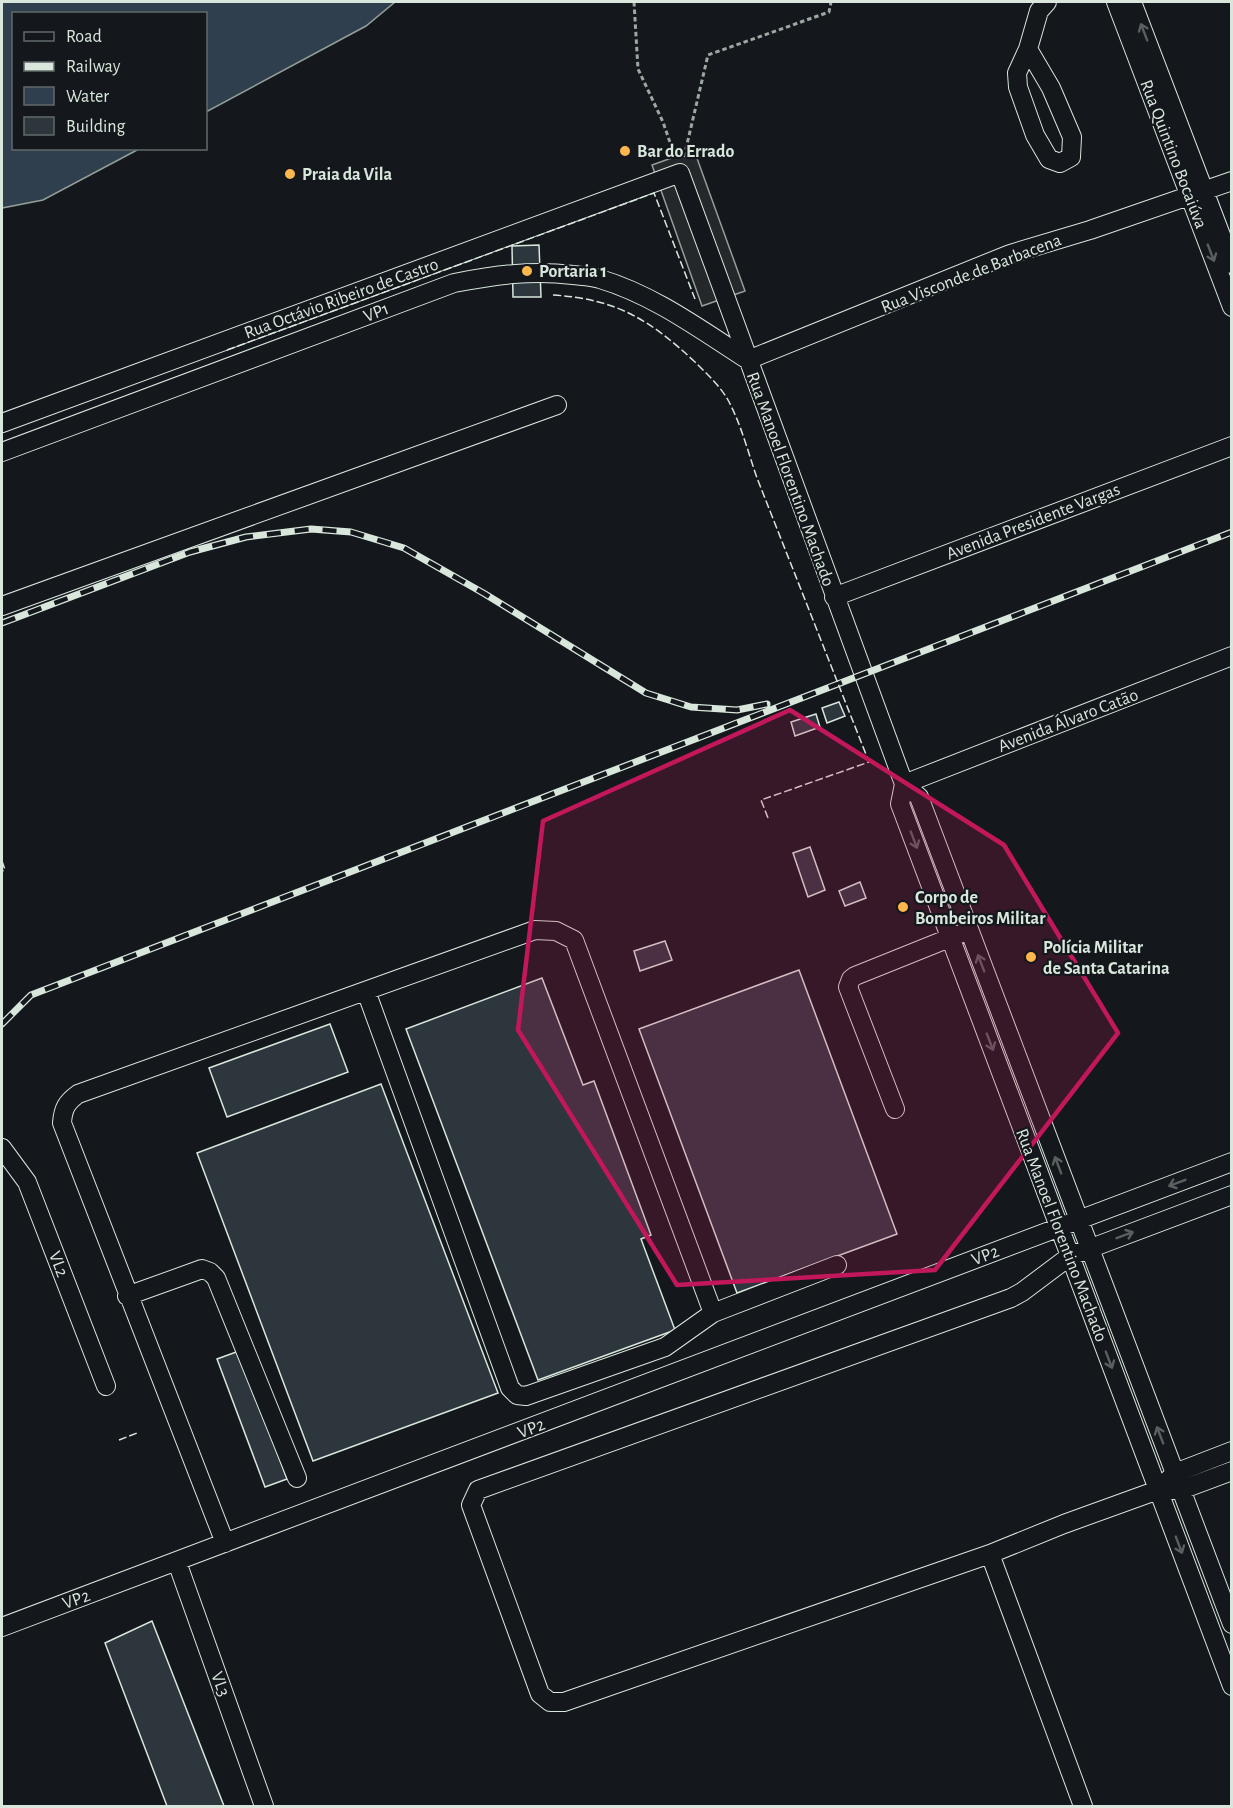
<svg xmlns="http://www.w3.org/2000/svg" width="1233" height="1808" viewBox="0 0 1233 1808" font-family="'Alegreya Sans',sans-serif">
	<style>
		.parking { fill: #24282b; stroke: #939e99; stroke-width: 1.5 }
		.water { fill: #2f3f4d; stroke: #939e99; stroke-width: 1.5 }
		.building { fill: #2c363c; stroke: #d8e6dc; stroke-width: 1.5 }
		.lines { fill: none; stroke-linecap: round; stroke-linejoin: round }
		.minor-casing { stroke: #d8e6dc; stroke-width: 20 }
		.path { stroke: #9da8a2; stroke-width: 3; stroke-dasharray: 4.5 3; stroke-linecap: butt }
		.minor { stroke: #14181c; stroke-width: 18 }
		.rail-casing { stroke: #d8e6dc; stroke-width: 7 }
		.rail { stroke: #14181c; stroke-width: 4.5; stroke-dasharray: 14; stroke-linecap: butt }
		.fence { stroke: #d8e6dc; stroke-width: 1.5; stroke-dasharray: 8 3; stroke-linecap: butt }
		.oneway { stroke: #59605f }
		.marked { fill: #c2185b; fill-opacity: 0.2; stroke: #c2185b; stroke-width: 4.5; stroke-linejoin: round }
		.poi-dot { fill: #ffb74d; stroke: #14181c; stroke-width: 2 }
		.labels { text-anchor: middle; stroke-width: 4.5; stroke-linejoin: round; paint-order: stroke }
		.poi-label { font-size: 18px; font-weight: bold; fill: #d8e6dc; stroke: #14181c; text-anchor: start }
		.street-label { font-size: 18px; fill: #d8e6dc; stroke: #14181c }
	</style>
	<rect width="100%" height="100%" fill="#14181c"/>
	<!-- parking -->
	<path class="parking" d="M694 150 745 291 702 306 652 165Z"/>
	<!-- water -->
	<path class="water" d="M2 2H395L366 26 206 112V14H14V148L139 149 43 200 2 208Z"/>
	<!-- building -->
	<path class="building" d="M539 245 541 297H513L512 246Z
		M839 702 845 716 827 723 822 708Z
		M816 714 820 727 795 736 791 722Z
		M810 847 825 890 808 897 793 853Z
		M860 882 866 898 845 906 839 891Z
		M665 941 672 960 640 971 634 951Z
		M799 970 897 1234 737 1293 639 1029Z
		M542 978 583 1085 594 1081 651 1235 641 1239 675 1330 538 1380 406 1029Z
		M330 1024 348 1072 227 1117 209 1068Z
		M381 1084 498 1393 313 1461 197 1153Z
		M239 1351 287 1479 265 1487 217 1359Z
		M152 1621 224 1806H167L105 1643Z"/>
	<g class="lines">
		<!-- minor casing -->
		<g class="minor-casing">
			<path id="minor" d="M1116 2 1232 307
				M1132 2 1232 264
				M1028 49 1051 88 1072 137 1071 157 1060 163 1049 159 1035 135 1018 87 1017 73 1028 49 1039 11 1047 2
				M748 360 1010 254 1090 230 1232 181
				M2 423 680 173 904 784 919 797 1232 1624
				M2 452 454 283C496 275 530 270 573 275 581 276 591 276 600 279 654 295 701 330 748 360
				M834 597 1232 446
				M2 606 557 405
				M904 784 900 804 1232 1686
				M904 784 1232 656
				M366 991 510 1388 517 1395 526 1396 665 1347 713 1313
				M895 1109 848 987 851 979 855 976 962 933
				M2 1148 27 1182 106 1386
				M1232 1195 1070 1256 1022 1292 1011 1298 478 1490 471 1505 540 1694 550 1702H564L990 1554 1064 1524 1158 1490H1181L1232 1471
				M127 1296 202 1269 210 1272 216 1278 297 1478
				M1168 1480 1175 1473 1232 1451
				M225 1543 62 1123C63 1108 67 1102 78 1094L535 930 556 931 574 940 713 1313 837 1265
				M990 1554 1083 1806
				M177 1562 264 1806
				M2 1627 1232 1162"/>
		</g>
		<!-- path -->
		<path class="path" d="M634 2 638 69 663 122 675 157
			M684 157 708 55 829 12 831 2"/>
		<!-- minor -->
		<use href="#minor" class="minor"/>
		<!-- rail casing -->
		<g class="rail-casing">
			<path id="rail" d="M2 623 190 552 246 537 311 529 351 532 404 548 485 594 646 693 691 707 737 710 767 704
				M2 1024 31 995 1232 532"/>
		</g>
		<!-- rail -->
		<use href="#rail" class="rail"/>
		<!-- fence -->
		<path class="fence" d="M553 295C617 299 650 320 695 362 707 374 720 386 728 400 741 424 748 452 757 478L869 762 761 800 768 818
			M227 350 654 193 695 299
			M2 861 5 870 2 871
			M119 1440 137 1433"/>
	</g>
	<!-- one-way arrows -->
	<defs><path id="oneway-shaft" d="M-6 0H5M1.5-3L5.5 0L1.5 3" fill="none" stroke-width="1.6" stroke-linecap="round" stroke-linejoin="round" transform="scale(1.5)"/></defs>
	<g class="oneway">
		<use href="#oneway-shaft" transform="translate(1144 32) rotate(-111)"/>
		<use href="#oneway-shaft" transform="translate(1211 253) rotate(69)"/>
		<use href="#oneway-shaft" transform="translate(914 840) rotate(69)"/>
		<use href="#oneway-shaft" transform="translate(981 963) rotate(-111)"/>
		<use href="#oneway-shaft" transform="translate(990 1042) rotate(69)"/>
		<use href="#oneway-shaft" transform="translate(1058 1165) rotate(-111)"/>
		<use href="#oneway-shaft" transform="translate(1177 1183) rotate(159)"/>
		<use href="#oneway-shaft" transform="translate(1125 1235) rotate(-21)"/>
		<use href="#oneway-shaft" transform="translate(1109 1360) rotate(69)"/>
		<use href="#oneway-shaft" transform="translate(1160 1435) rotate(-111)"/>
		<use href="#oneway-shaft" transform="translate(1179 1545) rotate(69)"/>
	</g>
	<!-- marked area -->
	<path class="marked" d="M790 710 1004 845 1118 1033 935 1270 677 1285 518 1030 543 821Z"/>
	<!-- markers -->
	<g class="poi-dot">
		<circle cx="625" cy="151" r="6"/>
		<circle cx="290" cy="174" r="6"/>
		<circle cx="527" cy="271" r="6"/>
		<circle cx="903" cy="907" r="6"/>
		<circle cx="1031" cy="957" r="6"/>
	</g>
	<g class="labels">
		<!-- poi labels -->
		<g class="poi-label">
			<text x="637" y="157">Bar do Errado</text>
			<text x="302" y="180">Praia da Vila</text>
			<text x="539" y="277">Portaria 1</text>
			<text x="915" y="903">Corpo de<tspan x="915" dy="21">Bombeiros Militar</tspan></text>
			<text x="1043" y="953">Polícia Militar<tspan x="1043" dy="21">de Santa Catarina</tspan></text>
		</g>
		<!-- street labels -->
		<g class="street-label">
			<text transform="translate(1174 154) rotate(69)" y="6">Rua Quintino Bocaiúva</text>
			<text transform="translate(971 273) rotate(-21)" y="6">Rua Visconde de Barbacena</text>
			<text transform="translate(341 298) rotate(-20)" y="6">Rua Octávio Ribeiro de Castro</text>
			<text transform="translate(376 312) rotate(-21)" y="6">VP1</text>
			<text transform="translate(791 479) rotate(70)" y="6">Rua Manoel Florentino Machado</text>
			<text transform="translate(1033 521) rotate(-21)" y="6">Avenida Presidente Vargas</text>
			<text transform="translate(1068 720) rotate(-21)" y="6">Avenida Álvaro Catão</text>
			<text transform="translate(1062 1235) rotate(69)" y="6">Rua Manoel Florentino Machado</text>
			<text transform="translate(985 1255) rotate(-21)" y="6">VP2</text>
			<text transform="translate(59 1264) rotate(69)" y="6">VL2</text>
			<text transform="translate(531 1428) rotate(-21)" y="6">VP2</text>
			<text transform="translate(76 1599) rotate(-20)" y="6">VP2</text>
			<text transform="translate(221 1684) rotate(70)" y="6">VL3</text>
		</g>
	</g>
	<!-- border -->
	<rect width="1233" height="1808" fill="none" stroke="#d8e6dc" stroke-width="6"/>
	<!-- legend -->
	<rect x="12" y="12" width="195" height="138" fill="#14181c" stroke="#626a69" stroke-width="1.5"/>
	<rect x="24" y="32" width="30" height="9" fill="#14181c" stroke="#626a69" stroke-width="1.5"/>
	<text x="66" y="42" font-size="18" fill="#d8e6dc">Road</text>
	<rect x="24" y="62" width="30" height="9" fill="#d8e6dc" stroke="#626a69" stroke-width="1.5"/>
	<text x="66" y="72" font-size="18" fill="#d8e6dc">Railway</text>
	<rect x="24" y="87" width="30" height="18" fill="#2f3f4d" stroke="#626a69" stroke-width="1.5"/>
	<text x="66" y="102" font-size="18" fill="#d8e6dc">Water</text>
	<rect x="24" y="117" width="30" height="18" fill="#2c363c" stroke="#626a69" stroke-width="1.5"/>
	<text x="66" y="132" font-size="18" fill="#d8e6dc">Building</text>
</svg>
